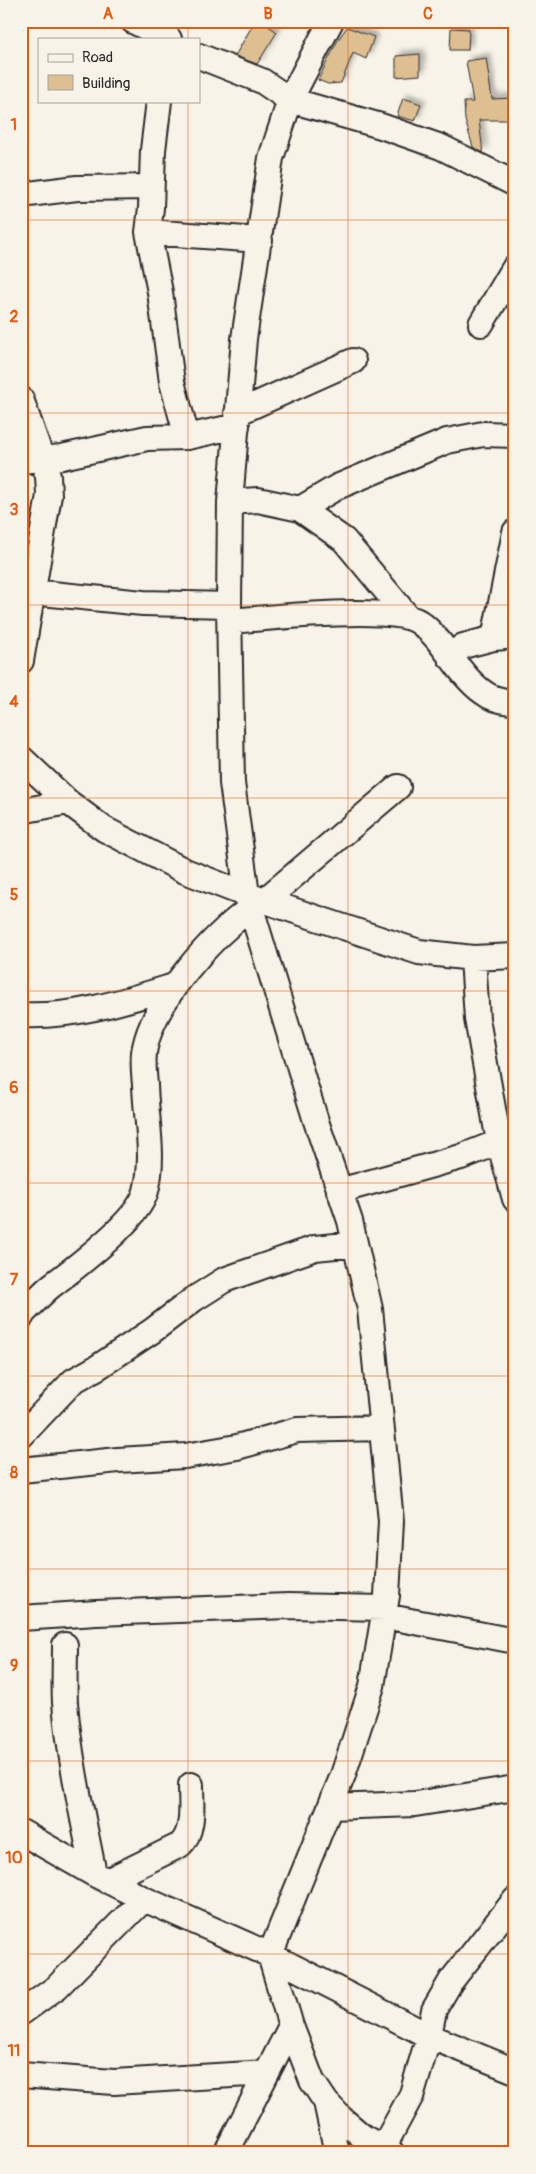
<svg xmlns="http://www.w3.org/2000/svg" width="536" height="2174" viewBox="0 0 536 2174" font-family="Pangolin,sans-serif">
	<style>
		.building { fill: #debf91; stroke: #2b2b2b; filter: url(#shadow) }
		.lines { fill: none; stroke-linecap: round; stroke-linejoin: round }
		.minor-casing { stroke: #2b2b2b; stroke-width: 28 }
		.minor { stroke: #f7f3e8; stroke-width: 24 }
		.grid { fill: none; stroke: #e8590c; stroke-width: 1; stroke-opacity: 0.55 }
		.neatline { fill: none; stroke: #e8590c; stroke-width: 2 }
		.grid-label { font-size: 16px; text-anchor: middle; font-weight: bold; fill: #e8590c }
	</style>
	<defs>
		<filter id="shadow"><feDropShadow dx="4.5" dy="-4.5" stdDeviation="2.5" flood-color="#0004"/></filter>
	</defs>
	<rect width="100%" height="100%" fill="#f7f3e8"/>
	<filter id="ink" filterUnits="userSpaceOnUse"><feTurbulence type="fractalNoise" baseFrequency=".02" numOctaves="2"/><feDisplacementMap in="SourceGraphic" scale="10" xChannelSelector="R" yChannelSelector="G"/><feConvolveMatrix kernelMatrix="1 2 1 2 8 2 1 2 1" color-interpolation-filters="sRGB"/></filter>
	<g filter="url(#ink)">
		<!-- building -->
		<path class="building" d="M255 21H261L277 32 257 64 235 56Z
			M347 27 374 37 366 59 353 53 341 83 328 84 318 80 338 40Z
			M451 28 469 29 468 50H450Z
			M420 54V75L396 77V56Z
			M486 58 492 99 515 98V120H479L483 153 473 147 465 120 464 102H473L466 61Z
			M403 98 421 104 415 121 397 116Z"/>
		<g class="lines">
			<!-- minor casing -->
			<g class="minor-casing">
				<path id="minor" d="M133 21 169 39
					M331 21 290 100 271 158 244 339 230 502 229 605 232 783 247 895 316 1121 350 1221 370 1309 391 1521 387 1596 372 1686 343 1775 270 1955 291 2026 312 2081 326 2102 342 2119 363 2137 392 2153
					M199 56 262 81 290 100 381 126 441 147 515 184
					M159 101 153 150 151 208 148 232 160 292 172 382 187 437
					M21 195 77 188 151 187
					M148 232 260 240
					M481 324 515 267
					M21 399 48 476 49 495 21 661
					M237 413 353 361
					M21 461 62 457 147 438 187 437 237 426
					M230 502 258 500 300 509 344 540 407 616
					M300 509 337 487 447 441 483 434 514 435
					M21 591 143 603 229 605
					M231 621C268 618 392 604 419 622 446 641 459 679 489 696 496 700 507 701 515 703
					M494 638 515 532
					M450 657 463 646 494 638 515 636
					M21 758 68 802 104 829 185 871 247 895 419 952 473 958 515 956
					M21 811 68 802
					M265 900 398 787
					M473 958 477 1019 499 1142 515 1199
					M21 1015C73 1018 125 1001 174 986
					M339 1191 461 1157 499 1142 514 1140
					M21 1317 24 1312C33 1304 41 1294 51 1286 76 1267 139 1220 146 1191 155 1156 146 1120 145 1085 144 1073 142 1059 145 1047 155 999 212 936 251 908
					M21 1436 73 1381 98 1367 152 1331 194 1299 224 1280 315 1248 355 1244
					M21 1470 118 1460 185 1456 237 1447 297 1430 381 1428
					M384 1616 515 1641
					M21 1618 96 1613 288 1606 385 1608
					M65 1645C65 1665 64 1684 65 1703 70 1761 83 1818 94 1874
					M330 1807 415 1804 515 1788
					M21 1832 94 1874 144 1899 270 1955 429 2036 515 2071
					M107 1881 180 1845C195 1832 191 1803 191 1785
					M21 2013 57 1987 144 1899
					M21 2075 114 2082 266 2073
					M326 2102 337 2153
					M383 2148 412 2094 429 2036 434 2010 451 1981 515 1900
					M226 2153 291 2026"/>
			</g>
			<!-- minor -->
			<use href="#minor" class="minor"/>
		</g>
	</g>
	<!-- grid -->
	<path class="grid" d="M188 21V39M348 21V2153M188 101V2153M21 220H515M21 413H515M21 605H515M21 798H515M21 991H515M21 1183H515M21 1376H515M21 1569H515M21 1761H515M21 1954H515"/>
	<!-- margin -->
	<rect width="536" height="2174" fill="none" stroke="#f7f3e8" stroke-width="55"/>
	<!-- legend -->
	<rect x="38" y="38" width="162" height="65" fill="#f7f3e8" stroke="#a5a39c"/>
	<rect x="48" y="54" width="25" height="8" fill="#f7f3e8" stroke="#a5a39c"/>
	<text x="82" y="62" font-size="15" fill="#2b2b2b">Road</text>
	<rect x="48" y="75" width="25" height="15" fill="#debf91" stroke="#a5a39c"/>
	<text x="82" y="88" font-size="15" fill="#2b2b2b">Building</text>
	<rect x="28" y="28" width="480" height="2118" class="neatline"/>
	<g class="grid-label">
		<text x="108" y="19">A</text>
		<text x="268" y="19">B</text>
		<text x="428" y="19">C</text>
		<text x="14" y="130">1</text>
		<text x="14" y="322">2</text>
		<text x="14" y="515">3</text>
		<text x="14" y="707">4</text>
		<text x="14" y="900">5</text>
		<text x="14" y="1093">6</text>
		<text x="14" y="1285">7</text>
		<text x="14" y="1478">8</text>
		<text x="14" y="1671">9</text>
		<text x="14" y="1863">10</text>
		<text x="14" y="2056">11</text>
	</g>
</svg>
